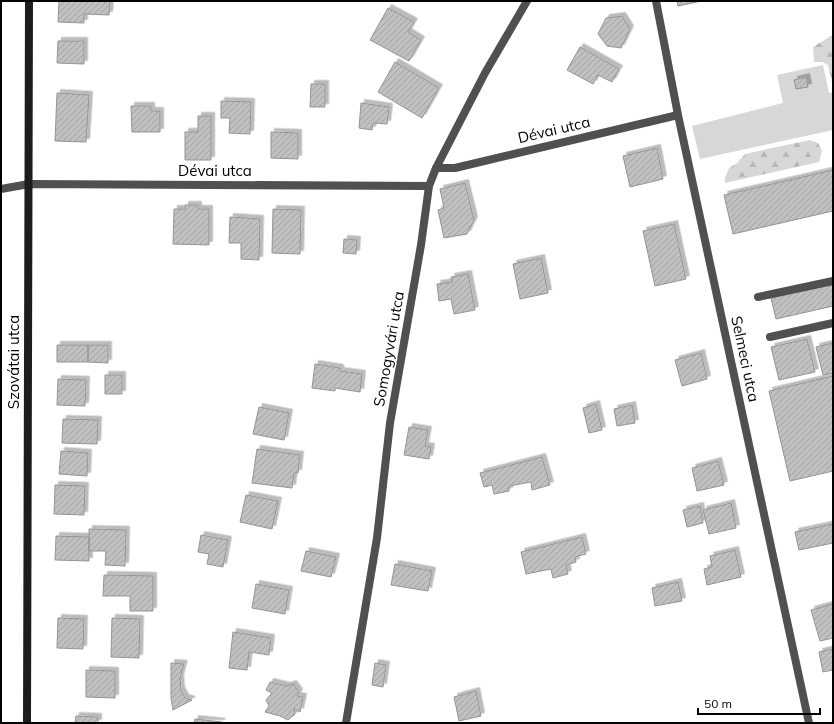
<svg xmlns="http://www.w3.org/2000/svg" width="834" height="724" viewBox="0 0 834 724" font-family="Mulish,sans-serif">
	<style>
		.grass { fill: #d7d7d7 }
		.forest { fill: url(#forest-firs) }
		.building { fill: url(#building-hatch); stroke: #949494; filter: url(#shadow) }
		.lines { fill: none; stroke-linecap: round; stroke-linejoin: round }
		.lane { stroke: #505050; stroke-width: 8 }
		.street { stroke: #505050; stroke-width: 8 }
		.secondary { stroke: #1d1d1d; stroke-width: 8 }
		.labels { text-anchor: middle; stroke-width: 3; stroke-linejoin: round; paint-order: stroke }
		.street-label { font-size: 15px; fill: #000; stroke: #fff }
	</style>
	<defs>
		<pattern id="forest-firs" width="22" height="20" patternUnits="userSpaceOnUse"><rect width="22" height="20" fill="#d7d7d7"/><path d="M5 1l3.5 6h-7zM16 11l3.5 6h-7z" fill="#b7b7b7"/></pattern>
		<pattern id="building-hatch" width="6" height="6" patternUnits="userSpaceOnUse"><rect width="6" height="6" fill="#c0c0c0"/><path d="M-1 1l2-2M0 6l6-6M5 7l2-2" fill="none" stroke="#a3a3a3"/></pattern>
		<filter id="shadow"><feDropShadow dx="3.5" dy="-3.5" stdDeviation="0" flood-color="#0004"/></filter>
	</defs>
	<rect width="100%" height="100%" fill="#fff"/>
	<!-- grass -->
	<path class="grass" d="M823 65 829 93 833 92V130L700 159 692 126 783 103 777 75Z"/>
	<!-- forest -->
	<path class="forest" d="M831 36 833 37V87L828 65 822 62H814L813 47Z
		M810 140 818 143 822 151 819 162 725 183V178L729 168 737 163 745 154Z"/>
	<!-- building -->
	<path class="building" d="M59 1H110L109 15 84 14V23L58 22Z
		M677 1H702L678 6Z
		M388 8 414 22 408 32 421 40 409 61 370 40Z
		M622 16 630 29 621 48 607 46 598 34 606 18Z
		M58 41H84V64L57 63Z
		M580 47 619 69 612 82 598 75 593 84 567 70Z
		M395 62 439 88 422 118 378 92Z
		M806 77 808 87 796 89 794 80Z
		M311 84H325V107H310Z
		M57 93 89 95 86 142 55 141Z
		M221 101 251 102 250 134 229 133 230 118H221Z
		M361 103 389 107 387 124 373 123 372 130 359 128Z
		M131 106H151V111H160V132H132Z
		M198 116H211V160H185V132H198Z
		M271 132 298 133V159L271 158Z
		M657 148 663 179 630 187 623 156Z
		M833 170V211L733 234 724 195Z
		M465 183 474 220 467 234 444 238 438 210 444 208 440 189Z
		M185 205H198V209H209V245L173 244 174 209H185Z
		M273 209 301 210 300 254 272 253Z
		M230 217 260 219 259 260 241 259V243H229Z
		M674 224 686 279 655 286 643 231Z
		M344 239 357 240 356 254 343 253Z
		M541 258 548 293 520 299 513 264Z
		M468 274 475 310 454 314 451 299 439 301 437 284 452 282 451 277Z
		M833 284V306L776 319 771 298Z
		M807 339 815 372 779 380 771 347Z
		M833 343V373L823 375 816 347Z
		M57 345H88V362H57Z
		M88 345H108V363L88 362Z
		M701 353 707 379 682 386 675 360Z
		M315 364 340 368V371L362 374 360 392 335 388V391L312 388Z
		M105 375H122V394H105Z
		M833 376V471L790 481 769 391Z
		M58 379 86 380 85 406 57 405Z
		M596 404 602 430 589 433 583 408Z
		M632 405 635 423 617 426 614 409Z
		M259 407 289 413 284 440 253 434Z
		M63 419 98 420 97 444 62 443Z
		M409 427 428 430 425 446 431 447 429 459 404 455Z
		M257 449 300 455 298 473H294L292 488 252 483Z
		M61 451 88 453 87 476 59 474Z
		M542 457 550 485 532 490 531 482 509 486V491L494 494 492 485 484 487 480 473Z
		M718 461 724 485 697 491 692 468Z
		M55 485 85 486 84 515 54 514Z
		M246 495 278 501 272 529 240 522Z
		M731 503 736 528 709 534 703 510Z
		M700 506 703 523 687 527 683 510Z
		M833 524V543L799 550 795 532Z
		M89 529 126 530 125 566 105 565 106 551H89Z
		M201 535 228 540 223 567 207 564 209 554 198 552Z
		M56 536 89 537V561L55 560Z
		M582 537 586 554 575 557 576 562 566 565 568 574 553 578 551 569 526 574 521 552Z
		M735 550 741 577 707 585 704 569 712 567 710 556Z
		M306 551 336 557 331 577 301 571Z
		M395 564 432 571 428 591 391 585Z
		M104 575 153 576V611H130V596H103Z
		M678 582 682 601 655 606 652 588Z
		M256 584 289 590 285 614 252 608Z
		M833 604V638L820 641 811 610Z
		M58 618 84 619 83 649 57 648Z
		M112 618 140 619 139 658 111 657Z
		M233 632 271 638 269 655 249 652 247 670 229 668Z
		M833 649V670L823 672 819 652Z
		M171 663 184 664 182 670 180 679 181 690 185 698 192 700 173 710 171 698Z
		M375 663 386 665 383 687 372 685Z
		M86 670 115 671V698L86 697Z
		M270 682 287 686 293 684 299 692 297 696 303 697 300 712 294 709 295 714 288 720 280 716 265 712 269 706 266 700 272 693 266 690Z
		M476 691 481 716 459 721 454 697Z
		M76 716 98 717V723H75Z
		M195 719 222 722 221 723H194Z"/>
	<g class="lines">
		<!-- lane -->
		<path class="lane" d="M758 297 833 281
			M770 337 833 323"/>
		<!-- street -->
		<path class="street" d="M656 1 678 115 809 723
			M436 168H455L678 115
			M1 189 29 184 429 186
			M346 723 377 538 390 423 421 245 429 186 436 168 485 73 527 1"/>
		<!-- secondary -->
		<path class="secondary" d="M27 723 29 1"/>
	</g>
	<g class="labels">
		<!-- street labels -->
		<g class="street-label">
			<text transform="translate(554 130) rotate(-13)" y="5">Dévai utca</text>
			<text x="215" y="176">Dévai utca</text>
			<text transform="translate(389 349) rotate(-80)" y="5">Somogyvári utca</text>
			<text transform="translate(745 359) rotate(78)" y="5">Selmeci utca</text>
			<text transform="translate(14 362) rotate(-90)" y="5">Szovátai utca</text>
		</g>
	</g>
	<!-- border -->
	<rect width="834" height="724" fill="none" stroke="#000000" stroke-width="4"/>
	<!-- scale -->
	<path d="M698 708v6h122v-6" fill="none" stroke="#000000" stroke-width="2"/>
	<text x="704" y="708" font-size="12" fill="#000000" stroke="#ffffff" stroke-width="3" paint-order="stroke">50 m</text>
</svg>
